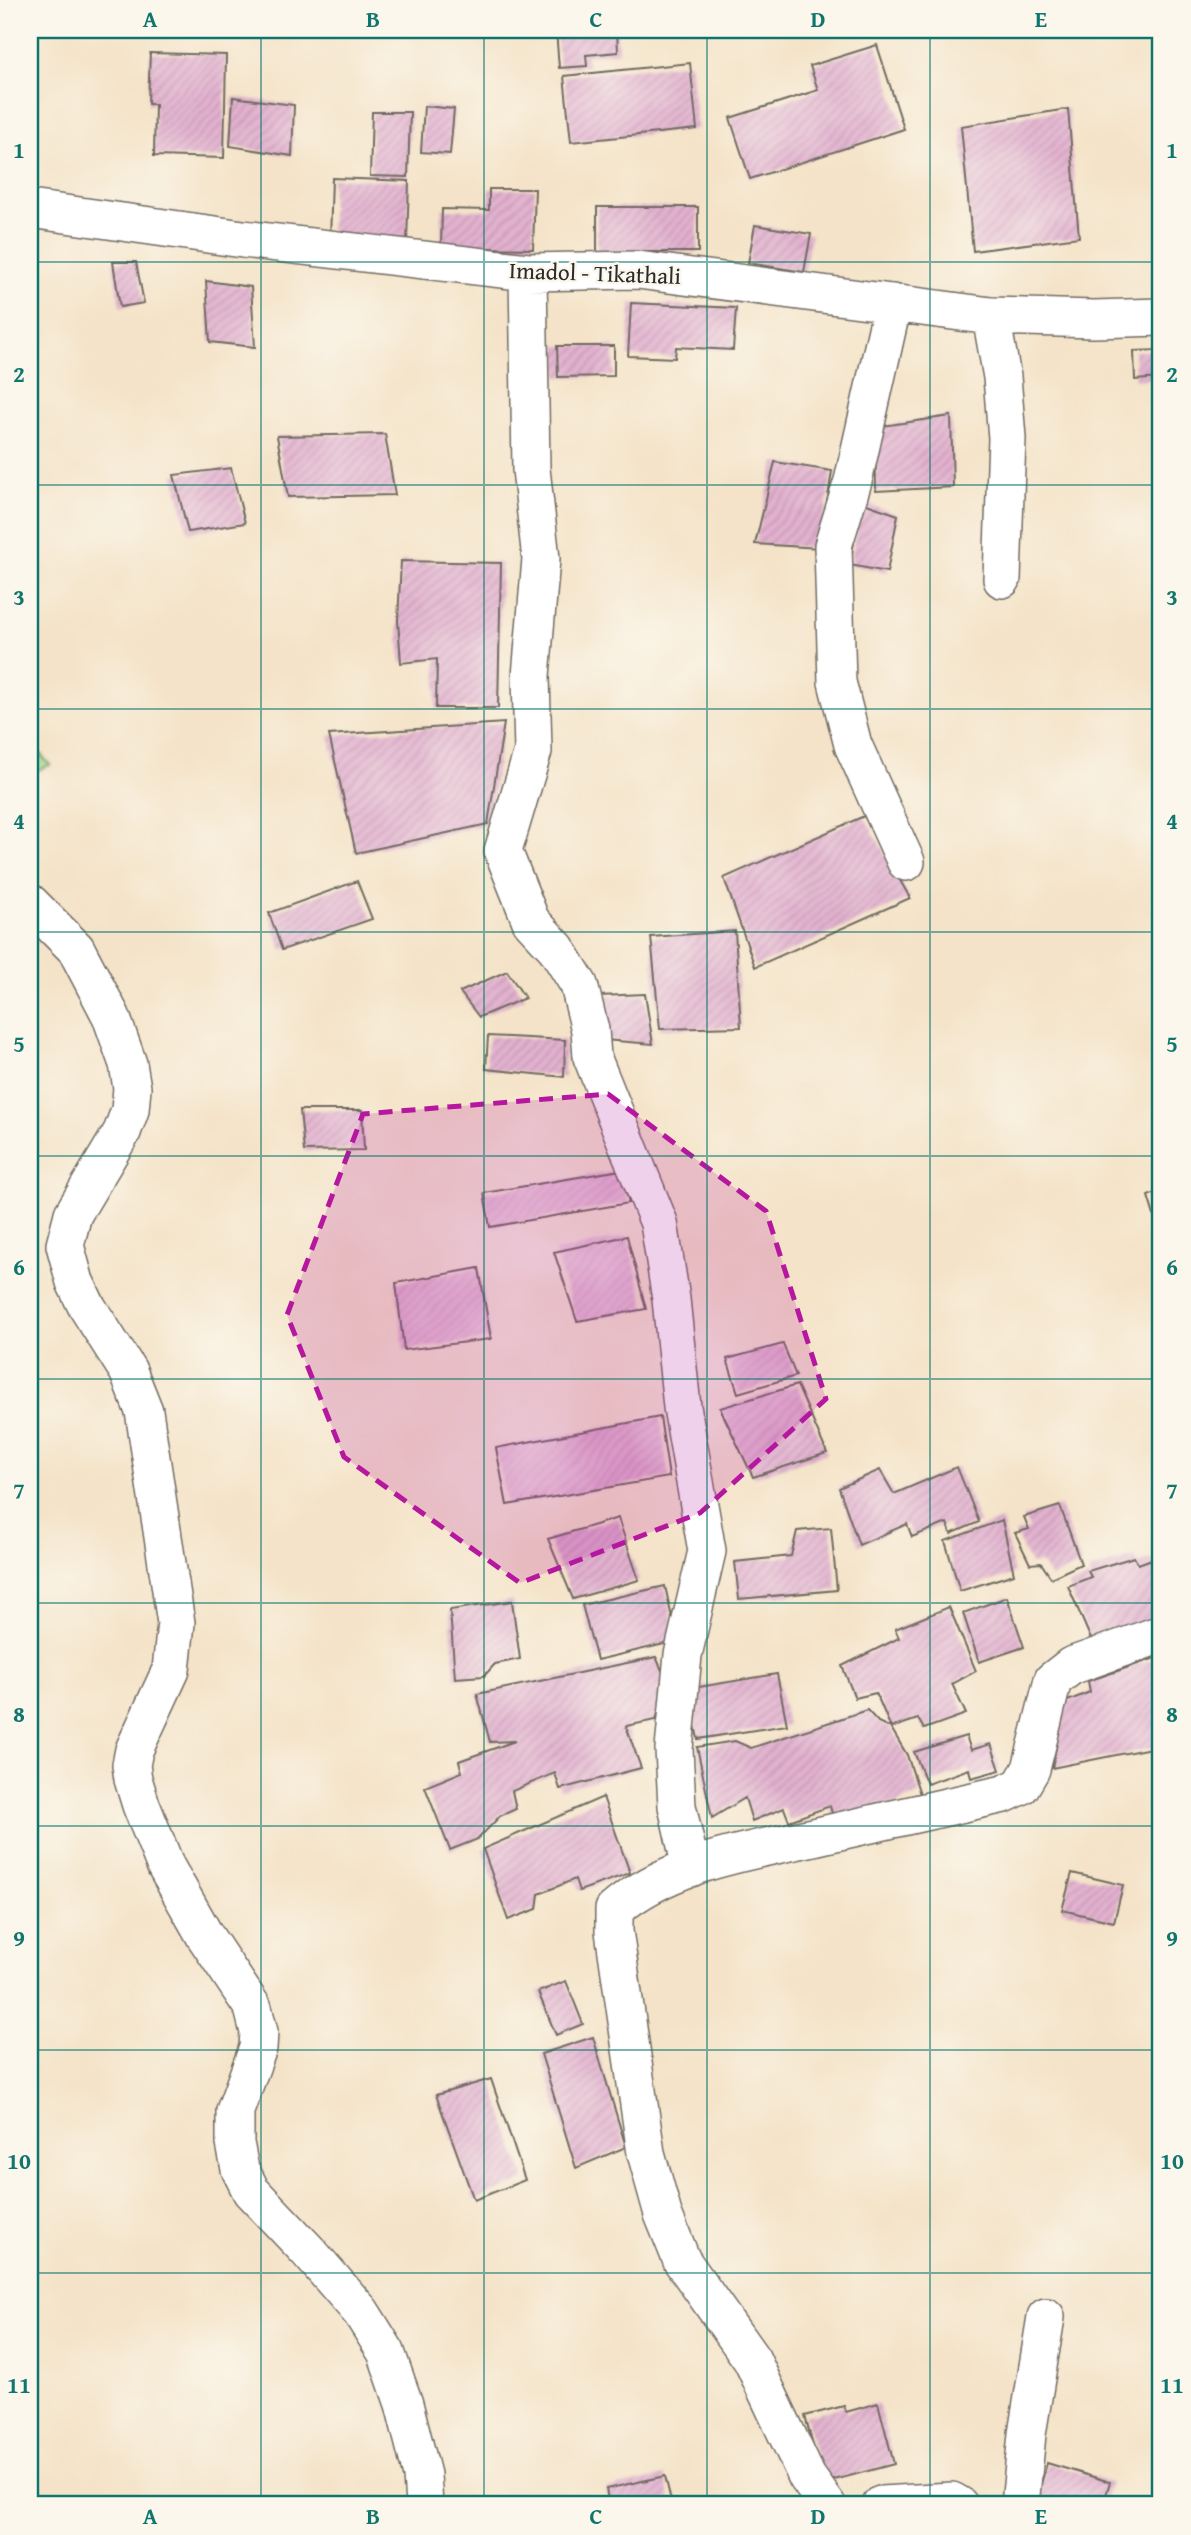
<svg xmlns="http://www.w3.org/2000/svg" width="1191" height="2535" viewBox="0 0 1191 2535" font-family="'Gentium Book Plus',serif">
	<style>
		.grass { fill: url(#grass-tufts); stroke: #65825a; stroke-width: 2 }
		.building { fill: url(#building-hatch) }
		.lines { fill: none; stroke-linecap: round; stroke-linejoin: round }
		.street-casing { stroke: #716b62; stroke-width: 40 }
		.street { stroke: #fff; stroke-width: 37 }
		.marked { fill: #b5179e; fill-opacity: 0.2; stroke: #b5179e; stroke-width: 5; stroke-dasharray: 14 9; stroke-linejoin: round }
		.grid { fill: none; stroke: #0f766e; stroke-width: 2; stroke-opacity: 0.55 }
		.labels { text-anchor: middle; stroke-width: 5; stroke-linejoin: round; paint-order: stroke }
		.street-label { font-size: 23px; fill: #2b2b2b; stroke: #fbf7ec }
		.neatline { fill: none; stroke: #0f766e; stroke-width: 2.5 }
		.grid-label { font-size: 23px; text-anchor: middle; font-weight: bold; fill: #0f766e }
	</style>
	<defs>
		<pattern id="grass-tufts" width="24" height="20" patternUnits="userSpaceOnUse" patternTransform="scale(1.75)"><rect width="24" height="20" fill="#9fd88a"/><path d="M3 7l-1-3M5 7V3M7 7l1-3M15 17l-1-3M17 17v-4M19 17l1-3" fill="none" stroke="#89ba77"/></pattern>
		<pattern id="building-hatch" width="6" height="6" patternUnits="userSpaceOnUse" patternTransform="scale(1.75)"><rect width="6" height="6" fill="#e2b1cf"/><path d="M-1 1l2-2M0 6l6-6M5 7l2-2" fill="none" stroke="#c298b2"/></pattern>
	</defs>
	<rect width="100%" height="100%" fill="#fbf7ec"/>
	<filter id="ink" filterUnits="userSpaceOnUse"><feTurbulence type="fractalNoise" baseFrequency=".0143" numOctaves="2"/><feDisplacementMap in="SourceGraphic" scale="14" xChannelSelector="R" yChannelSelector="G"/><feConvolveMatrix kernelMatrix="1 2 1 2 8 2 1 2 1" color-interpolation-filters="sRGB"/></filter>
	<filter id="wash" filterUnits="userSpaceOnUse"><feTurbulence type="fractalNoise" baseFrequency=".00686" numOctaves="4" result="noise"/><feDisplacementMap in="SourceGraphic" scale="28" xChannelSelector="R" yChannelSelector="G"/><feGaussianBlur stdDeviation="1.57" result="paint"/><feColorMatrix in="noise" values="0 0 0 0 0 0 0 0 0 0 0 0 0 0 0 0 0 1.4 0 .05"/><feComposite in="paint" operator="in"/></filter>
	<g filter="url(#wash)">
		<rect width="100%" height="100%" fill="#f4e3c8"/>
		<!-- grass -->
		<path class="grass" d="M30 742 50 765 30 774Z"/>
		<g id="blocks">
			<!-- building -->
			<path class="building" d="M556 30H617L618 52 586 55 587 66 559 68Z
				M877 45 904 129 750 179 730 118 818 90 810 66Z
				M150 53 226 55 224 158 154 156 155 104H148Z
				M690 63 697 129 571 142 564 76Z
				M233 97 294 105 292 156 230 146Z
				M424 106 454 109 450 154 421 152Z
				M1068 109 1079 237 973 251 961 126Z
				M372 112H410L408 177 370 176Z
				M332 178 409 181 407 243 330 241Z
				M489 189H535L533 249 441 247 442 209 489 210Z
				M597 207H698V252H597Z
				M755 225 811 234 804 272 748 263Z
				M113 262H136L144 303 120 307Z
				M206 281 251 287 255 347 210 342Z
				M631 303 736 308 733 350 676 347 675 358 628 356Z
				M557 346H614V376L558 377Z
				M1161 350V378L1135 380 1134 351Z
				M951 416 953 487 876 491 875 427Z
				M385 434 395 495 288 497 277 436Z
				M775 462 832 471 820 548 755 544Z
				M231 468 245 523 188 532 174 475Z
				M861 502 898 515 887 572 850 565Z
				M401 561 501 563 498 708H436L437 659 401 663 398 621Z
				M504 723 488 824 356 853 329 735Z
				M864 816 910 898 755 967 724 878Z
				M357 881 372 919 282 950 269 913Z
				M735 931 741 1027 660 1029 651 937Z
				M507 971 525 998 479 1017 460 992Z
				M645 994 653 1044 604 1040 599 996Z
				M488 1036 565 1040 564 1077 486 1069Z
				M300 1110H362L364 1150 304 1151Z
				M621 1170 629 1203 490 1227 484 1193Z
				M1161 1191V1238L1148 1196Z
				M627 1236 646 1309 577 1321 554 1252Z
				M479 1268 491 1339 404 1350 396 1283Z
				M783 1344 796 1376 738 1393 727 1359Z
				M797 1385 827 1453 753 1477 720 1408Z
				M660 1417 669 1477 507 1505 496 1448Z
				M957 1467 979 1522 951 1534 947 1523 912 1537 907 1524 859 1545 839 1488 880 1470 894 1494Z
				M1060 1506 1081 1564 1051 1578 1041 1563 1030 1564 1015 1533 1029 1529 1024 1517Z
				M618 1518 639 1580 573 1599 548 1539Z
				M1002 1520 1014 1574 960 1591 945 1541Z
				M831 1528 837 1590 739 1599 735 1562 791 1556 797 1531Z
				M1134 1557 1138 1564 1152 1559 1161 1573 1155 1577 1161 1594V1620L1093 1644 1068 1586 1091 1577 1088 1571Z
				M665 1586 677 1641 597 1660 582 1605Z
				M1007 1597 1024 1647 979 1662 963 1613Z
				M512 1601 520 1659 495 1664 484 1676 455 1678 450 1610Z
				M949 1607 976 1671 952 1684 966 1714 924 1729 918 1719 891 1728 876 1693 855 1698 842 1666 899 1638 895 1629Z
				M1161 1643V1746L1052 1768 1065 1702 1090 1692 1088 1681 1153 1659 1149 1648Z
				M656 1657 667 1681 656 1720 626 1726 641 1768 560 1789 555 1773 512 1791 516 1809 500 1816 478 1839 450 1850 425 1787 462 1772 459 1761 515 1741 490 1742 477 1694Z
				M777 1674 787 1725 698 1739 687 1689Z
				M867 1710 878 1722 891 1728 907 1755 920 1794 836 1828 830 1806 789 1821 784 1808 752 1821 745 1798 712 1818 697 1747 735 1741 751 1748Z
				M966 1736 971 1750 991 1744 1000 1770 971 1778 969 1769 927 1784 914 1752Z
				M603 1797 630 1873 579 1891 575 1879 539 1894 537 1909 508 1920 483 1849Z
				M1072 1873 1123 1885 1114 1922 1062 1910Z
				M566 1981 583 2024 556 2035 538 1992Z
				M593 2037 626 2147 576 2168 541 2054Z
				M491 2079 525 2180 474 2200 436 2095Z
				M878 2403 894 2464 823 2483 805 2416 844 2406 846 2412Z
				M1047 2463 1110 2482 1103 2505H1035Z
				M665 2476 672 2505H609L606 2489Z"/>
		</g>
	</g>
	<g filter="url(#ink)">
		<use href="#blocks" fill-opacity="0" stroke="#716b62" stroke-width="2"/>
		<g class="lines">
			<!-- street casing -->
			<g class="street-casing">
				<path id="street" d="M30 209 243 239 528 272 638 270 991 316 1094 319 1161 317
					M528 272 531 469 541 559 531 676 533 751 503 851 531 921 556 948 579 985 590 1030 592 1057 659 1223 671 1299 682 1407 707 1551 683 1655 674 1749 677 1806 691 1868
					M893 303 853 481 833 546 837 682 853 745 906 862
					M991 316 1002 377 1007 438 1002 579
					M30 903 76 949 111 1016 128 1064 132 1088 130 1110 122 1132 73 1214 65 1245 75 1282 86 1305 128 1371 144 1411 176 1623 171 1670 134 1750 131 1765 133 1779 141 1805 166 1867 205 1936 253 2008 259 2032 258 2048 235 2111V2143L240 2169 251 2191 308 2251 361 2312 386 2352 404 2404 422 2475 424 2505
					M827 2505 807 2477 752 2360 682 2261 663 2214 646 2153 614 1931V1910C671 1861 752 1851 822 1835 883 1821 943 1808 1004 1794L1021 1786 1031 1769 1053 1680 1071 1666 1161 1634
					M881 2505 952 2501 959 2505
					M1020 2505 1027 2434 1046 2317"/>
			</g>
			<!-- street -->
			<use href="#street" class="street"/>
		</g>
	</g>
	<!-- marked area -->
	<path class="marked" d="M608 1094 766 1211 826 1399 700 1513 520 1583 344 1457 287 1315 363 1114Z"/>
	<!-- grid -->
	<path class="grid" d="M261 30V2505M484 30V2505M707 30V2505M930 30V2505M30 262H1161M30 485H1161M30 709H1161M30 932H1161M30 1156H1161M30 1379H1161M30 1603H1161M30 1826H1161M30 2050H1161M30 2273H1161"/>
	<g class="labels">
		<!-- street labels -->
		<g class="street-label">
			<text transform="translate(595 273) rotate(2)" y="8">Imadol - Tikathali</text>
		</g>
	</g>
	<!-- margin -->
	<rect width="1191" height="2535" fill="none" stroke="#fbf7ec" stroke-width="77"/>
	<rect x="38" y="38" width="1114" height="2458" class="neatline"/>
	<g class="grid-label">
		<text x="150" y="27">A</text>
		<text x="373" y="27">B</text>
		<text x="596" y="27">C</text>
		<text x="818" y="27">D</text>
		<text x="1041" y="27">E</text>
		<text x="19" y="158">1</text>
		<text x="1172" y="158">1</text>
		<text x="19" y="382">2</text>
		<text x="1172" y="382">2</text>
		<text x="19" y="605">3</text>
		<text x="1172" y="605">3</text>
		<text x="19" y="829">4</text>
		<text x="1172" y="829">4</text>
		<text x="19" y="1052">5</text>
		<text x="1172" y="1052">5</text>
		<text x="19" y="1275">6</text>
		<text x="1172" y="1275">6</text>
		<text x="19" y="1499">7</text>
		<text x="1172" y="1499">7</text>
		<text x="19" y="1722">8</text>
		<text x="1172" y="1722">8</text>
		<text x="19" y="1946">9</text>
		<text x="1172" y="1946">9</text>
		<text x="19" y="2169">10</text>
		<text x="1172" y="2169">10</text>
		<text x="19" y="2393">11</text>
		<text x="1172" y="2393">11</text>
		<text x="150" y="2524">A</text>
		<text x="373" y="2524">B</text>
		<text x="596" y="2524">C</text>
		<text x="818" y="2524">D</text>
		<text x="1041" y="2524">E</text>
	</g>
</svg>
